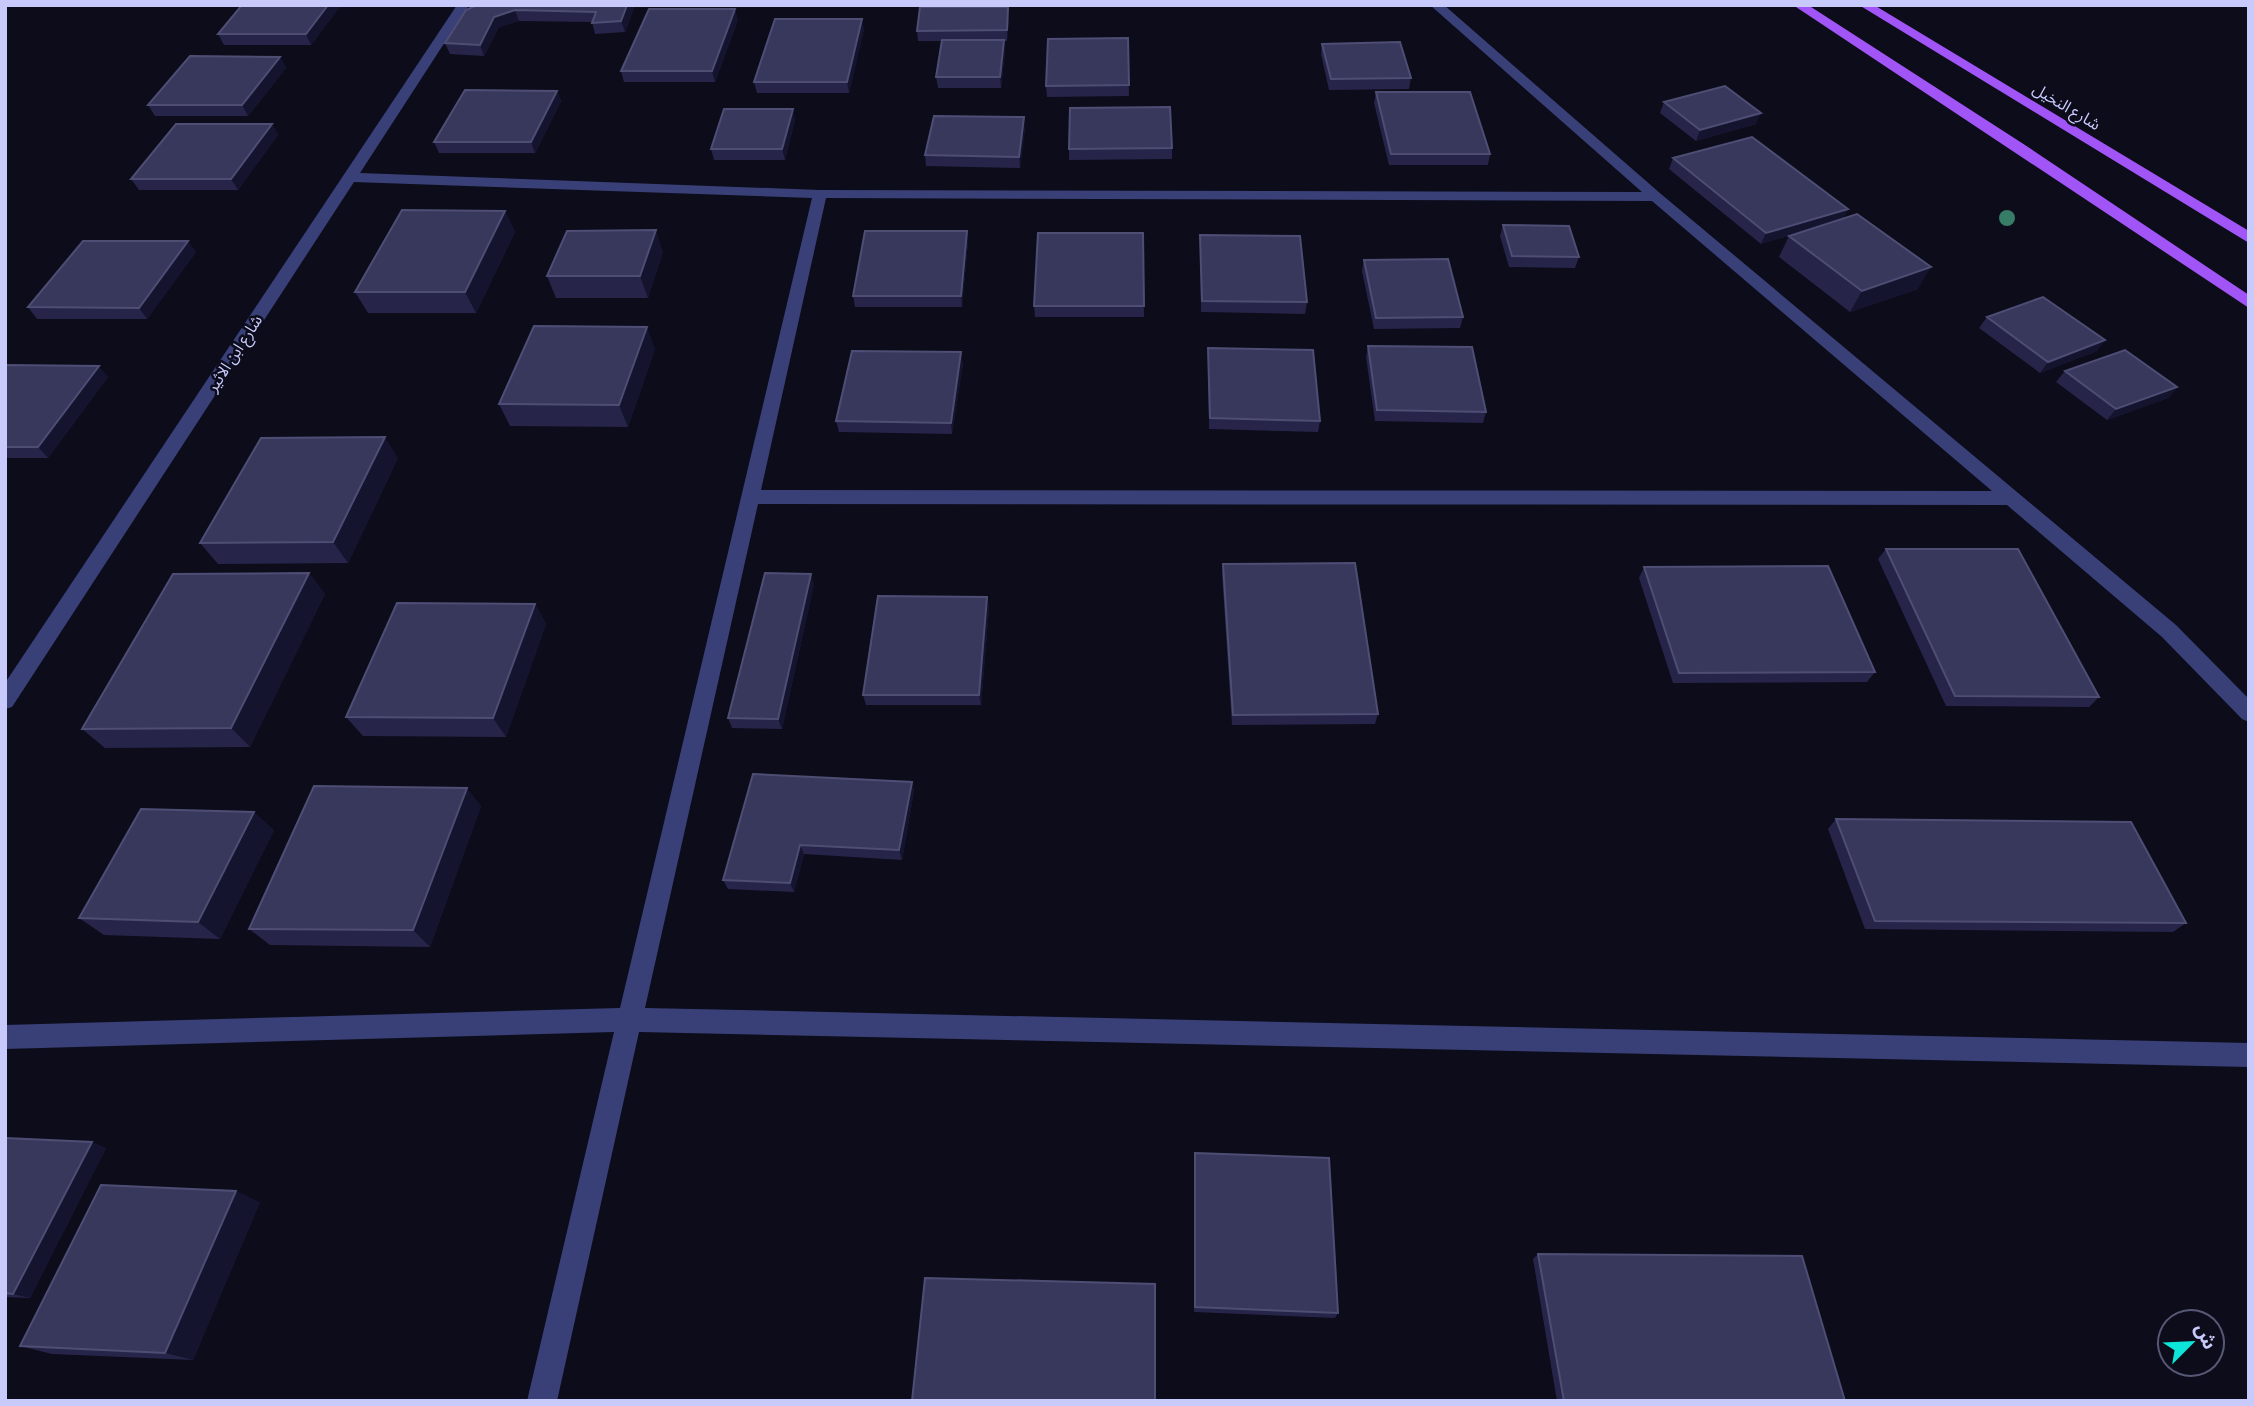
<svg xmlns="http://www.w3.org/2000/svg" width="2254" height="1406" viewBox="0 0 2254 1406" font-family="Manrope,'Noto Sans Arabic',sans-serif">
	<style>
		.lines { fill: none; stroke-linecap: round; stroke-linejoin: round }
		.minor { fill: #394077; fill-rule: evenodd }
		.major { fill: #a155f6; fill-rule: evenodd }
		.tree { fill: #367c66 }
		.wall { fill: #262549 }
		.shaded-wall { fill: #14142e }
		.building { fill: #38375c; stroke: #4e4e75; stroke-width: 2 }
		.labels { text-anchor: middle; stroke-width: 5; stroke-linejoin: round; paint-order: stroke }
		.far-street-label { font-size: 16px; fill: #c8cafc; stroke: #0c0c1b }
	</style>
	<rect width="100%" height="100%" fill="#0c0c1b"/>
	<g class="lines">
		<!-- minor -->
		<path class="minor" d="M457 5H469L360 173 820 190 1642 192 1430 5H1444L1661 194 2176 625 2249 699V722L2242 719 2162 637 2007 505 758 504 645 1008 2249 1043V1067L639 1032 557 1401H527L614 1032 5 1049V1025L620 1008 812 198 354 182 12 707 5 709V683ZM826 198 1652 201 1992 491 761 490Z"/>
		<!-- major -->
		<path class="major" d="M1793 5H1808L2025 145 2249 295V308Z
			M1859 5H1874L2249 231V243Z"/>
	</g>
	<!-- trees -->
	<circle class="tree" cx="2007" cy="218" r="8"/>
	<!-- wall -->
	<path class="wall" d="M242 5H341L311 45H224L218 34Z
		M477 5H633L634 8 625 32 595 34 592 22 519 21 499 27 484 56 450 54 445 43Z
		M1009 18 1007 41H1004L1005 51 1001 88H938L936 77 942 41H918L917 31Z
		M738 20 715 82H624L621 71Z
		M864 29 849 93H757L754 82Z
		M1128 38 1129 96 1047 97 1046 86Z
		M1322 44 1411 78 1409 89 1329 90 1321 54Z
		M280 57 286 68 248 116H155L148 105Z
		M557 91 561 101 535 153H439L434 142Z
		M1376 92 1490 154 1488 165H1389L1374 103Z
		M1664 102 1756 124 1696 141 1660 113Z
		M795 120 785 160H714L711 149Z
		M272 124 278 135 238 190H139L131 179Z
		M1025 128 1020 168 926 166 925 155Z
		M1172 148V159L1069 160V149Z
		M1673 158 1848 209 1843 219 1918 289 1850 312 1779 257 1789 236 1798 233 1761 244 1669 169Z
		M505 211 515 232 476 313H368L355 292Z
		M1503 225 1579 257 1575 268 1509 267 1500 236Z
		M1143 233 1144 317H1035L1034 306Z
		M1200 235 1307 302 1305 314 1201 312Z
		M968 242 962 307H855L853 296Z
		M196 252 147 319H37L28 307Z
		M663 252 648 298H556L547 276Z
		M1364 260 1463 317 1460 328 1374 329 1362 271Z
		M1987 317 2097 351 2040 373 1979 328Z
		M1368 346 1486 412 1483 423 1375 421 1366 357Z
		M1208 348 1320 421 1318 432 1209 429Z
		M655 349 628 427 510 426 499 404Z
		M963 363 952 434 839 432 836 421Z
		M5 365 108 377 48 458H5Z
		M2065 371 2177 387 2168 398 2107 420 2056 382Z
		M398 458 348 563 218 564 200 543Z
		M1886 549 2099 697 2089 707 1946 706 1878 559Z
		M1223 564 1378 714 1375 724 1232 725 1222 574Z
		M1644 567 1875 672 1867 682 1673 683 1639 578Z
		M309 573 325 594 250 747 105 748 82 729Z
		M814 584 782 729 732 728 728 718Z
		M987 597 989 607 981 705H866L863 695Z
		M535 604 546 624 506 737 363 736 346 717Z
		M912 782 914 791 902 860 804 854 794 892 728 889 723 880Z
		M481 806 430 947 270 945 249 929Z
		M1836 819 2186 923 2173 932 1865 929 1828 829Z
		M274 830 220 939 104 935 79 918Z
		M5 1138 106 1148 30 1298 5 1297Z
		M1195 1153 1338 1313 1335 1318 1194 1312V1160Z
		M260 1202 193 1360 52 1354 20 1346Z
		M1538 1254 1845 1401H1557L1533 1259Z"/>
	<!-- shaded-wall -->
	<path class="shaded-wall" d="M328 5H341L311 45 306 34Z
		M627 5H633L634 8 625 32 621 21Z
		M1008 7 1009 18 1007 41V30Z
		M735 9 738 20 715 82 712 71Z
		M515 10 519 21 499 27 484 56 480 45 494 17Z
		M862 19 864 29 849 93 847 82Z
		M1004 40 1005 51 1001 88 1000 77Z
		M280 57 286 68 248 116 242 105Z
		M557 91 561 101 535 153 531 142Z
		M793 109 795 120 785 160 782 149Z
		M1761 113 1756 124 1696 141 1700 130Z
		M1024 117 1025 128 1020 168 1019 157Z
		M272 124 278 135 238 190 231 179Z
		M1848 209 1843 220 1761 244 1766 233Z
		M505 211 515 232 476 313 465 292Z
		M656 230 663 252 648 298 640 276Z
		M967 231 968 242 962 307 961 296Z
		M188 241 196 252 147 319 139 308Z
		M1931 267 1918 289 1850 312 1862 291Z
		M647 327 655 349 628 427 619 405Z
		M2105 340 2097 351 2040 373 2048 362Z
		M961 352 963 363 952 434 951 423Z
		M99 366 108 377 48 458 38 447Z
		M2177 387 2168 398 2107 420 2116 409Z
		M385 437 398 458 348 563 333 542Z
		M309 573 325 594 250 747 231 728Z
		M811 574 814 584 782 729 778 719Z
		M987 597 989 607 981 705 979 695Z
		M535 604 546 624 506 737 493 718Z
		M912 782 914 791 902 860 899 850Z
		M467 788 481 806 430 947 413 930Z
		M254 812 274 830 220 939 198 922Z
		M800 845 804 854 794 892 790 883Z
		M92 1142 106 1148 30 1298 13 1294Z
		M236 1191 260 1202 193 1360 165 1353Z"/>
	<!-- building -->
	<path class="building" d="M242 5H328L306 34H218Z
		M477 5H627L621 21 592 23 596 12 515 10 494 17 480 45 445 43 466 10Z
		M920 7H1008L1007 30 917 31Z
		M649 9H735L712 71H621Z
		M775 19H862L847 82H754Z
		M1128 38 1129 85 1046 86 1048 39Z
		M942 40H1004L1000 77H936Z
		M1400 42 1411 78 1331 79 1322 44Z
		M190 56 280 57 242 105H148Z
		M1725 86 1761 113 1700 130 1664 102Z
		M465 90 557 91 531 142H434Z
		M1376 92H1470L1490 154H1391Z
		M1170 107 1172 148 1069 149 1070 108Z
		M724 109H793L782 149H711Z
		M934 116 1024 117 1019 157 925 155Z
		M176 124H272L231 179H131Z
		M1752 137 1848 209 1766 233 1673 158Z
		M402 210 505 211 465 292H355Z
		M1857 214 1931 267 1862 291 1789 236Z
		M1503 225 1569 226 1579 257 1512 256Z
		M656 230 640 276H547L567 231Z
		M865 231H967L961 296H853Z
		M1038 233H1143L1144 306H1034Z
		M1200 235 1300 236 1307 302 1202 301Z
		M83 241H188L139 308 28 307Z
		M1448 259 1463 317 1376 318 1364 260Z
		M2043 297 2105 340 2048 362 1987 317Z
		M534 326 647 327 619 405 499 404Z
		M1368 346 1472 347 1486 412 1377 410Z
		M1208 348 1313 350 1320 421 1210 418Z
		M2125 350 2177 387 2116 409 2065 371Z
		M852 351 961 352 951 423 836 421Z
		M5 365 99 366 38 447H5Z
		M385 437 333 542 200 543 261 438Z
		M1886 549H2018L2099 697 1955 696Z
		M1355 563 1378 714 1233 715 1223 564Z
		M1828 566 1875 672 1679 673 1644 567Z
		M309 573 231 728 82 729 173 574Z
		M765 573 811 574 778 719 728 718Z
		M878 596 987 597 979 695H863Z
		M397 603 535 604 493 718 346 717Z
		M753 774 912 782 899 850 800 845 790 883 723 880Z
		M314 786 467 788 413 930 249 929Z
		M141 809 254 812 198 922 79 918Z
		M1836 819 2131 822 2186 923 1875 921Z
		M5 1138 92 1142 13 1294 5 1293Z
		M1195 1153 1329 1158 1338 1313 1195 1307Z
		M101 1185 236 1191 165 1353 20 1346Z
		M1538 1254 1802 1256 1845 1401H1564Z
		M925 1278 1155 1284V1401H912Z"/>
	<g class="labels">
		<!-- far-street labels -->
		<g class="far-street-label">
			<text transform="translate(2067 106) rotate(31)" y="6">شارع النخيل</text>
			<text transform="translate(234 353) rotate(-57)" y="6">شارع ابن الاثير</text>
		</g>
	</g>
	<!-- border -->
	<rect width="2254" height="1406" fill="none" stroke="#c8cafc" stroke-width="14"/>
	<!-- north arrow -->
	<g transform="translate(2191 1343) rotate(66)"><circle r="33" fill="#0c0c1b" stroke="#575875" stroke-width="2"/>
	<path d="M0-5L12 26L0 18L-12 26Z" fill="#0ce5d8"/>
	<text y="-10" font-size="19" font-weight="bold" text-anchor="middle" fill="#c8cafc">ش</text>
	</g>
</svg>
